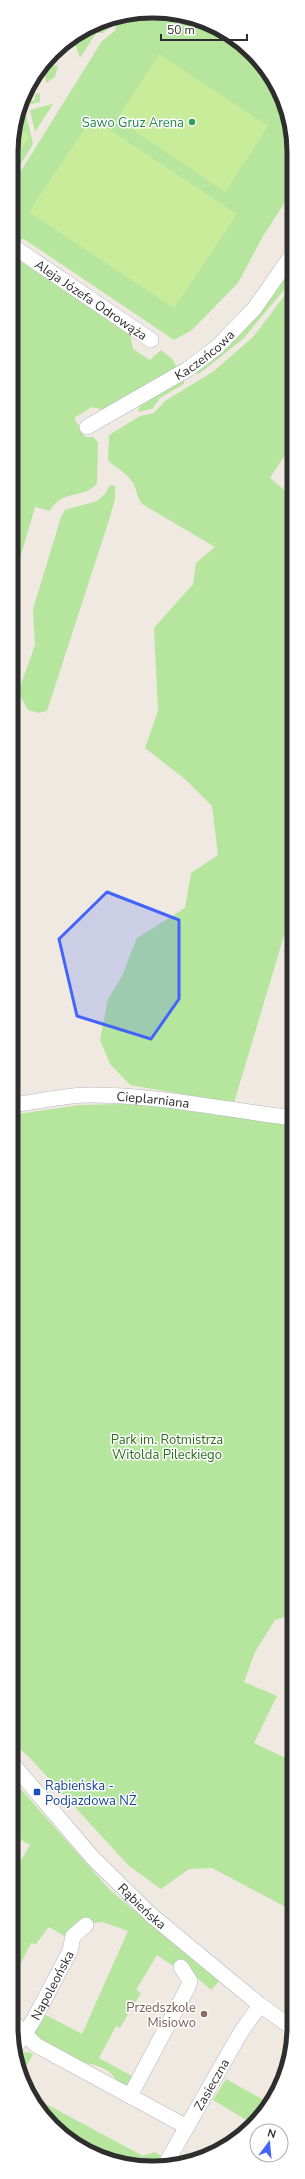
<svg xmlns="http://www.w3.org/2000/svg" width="305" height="2179" viewBox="0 0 305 2179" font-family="'Nunito Sans',sans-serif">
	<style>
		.green { fill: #b6e59e }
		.pitch { fill: #c9ec9a }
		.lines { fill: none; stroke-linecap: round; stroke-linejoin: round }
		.minor-casing { stroke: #b4b7c1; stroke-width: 16 }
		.minor { stroke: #fff; stroke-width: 15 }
		.marked { fill: #4264fb; fill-opacity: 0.2; stroke: #4264fb; stroke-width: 3; stroke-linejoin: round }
		.leisure-dot { fill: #2e9e5b; stroke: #fff; stroke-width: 1.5 }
		.transit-dot { fill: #1a4fb4; stroke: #fff; stroke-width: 1.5 }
		.education-dot { fill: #8d6e63; stroke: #fff; stroke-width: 1.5 }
		.labels { text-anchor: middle; stroke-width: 3; stroke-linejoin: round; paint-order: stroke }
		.leisure-label { font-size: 13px; fill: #27864d; stroke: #fff; text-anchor: end }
		.street-label { font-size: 13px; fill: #2e2e2e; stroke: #fff }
		.park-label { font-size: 13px; fill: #2c6e1b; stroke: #fff }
		.transit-label { font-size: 13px; fill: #164399; stroke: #fff; text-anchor: start }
		.education-label { font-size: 13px; fill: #785e54; stroke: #fff; text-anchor: end }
		.rim { fill: none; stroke: #2e2e2e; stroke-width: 5 }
	</style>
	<rect width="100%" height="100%" fill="#efe9e1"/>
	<!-- green -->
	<path class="green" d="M162 11 215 25 253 53 283 98 294 143V188L262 238 238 283 192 330 174 340 24 239H17L11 235V187L102 41 115 31 118 17Z
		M111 18 110 27 103 33H96L80 58 73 38 89 29 108 27 106 19Z
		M58 65 55 77 46 83 45 74 49 67Z
		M36 93 40 94V102L27 105 22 102 24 97 34 101Z
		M53 104 35 132 30 110Z
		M21 107 25 110 33 144 11 180V165L29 136 16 127Z
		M11 255 130 334 133 349 150 360 161 350 172 359 177 367 104 410 92 407 74 418 85 437H93L98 442 97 483C87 499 60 489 50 511L35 507 16 572 11 599Z
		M289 277 294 278 243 339 199 374 195 373C232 348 257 318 282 282Z
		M294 290V447L291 446 270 478 294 498V902L234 1103 130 1085 110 1064 100 1040 108 999 121 978 137 938 185 908 191 873 218 855 212 806 185 779 145 748 158 711 154 628 193 584 196 563 215 547 142 504C137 497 137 490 133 483 128 474 116 467 108 461L109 435 140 416 154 413 165 401 214 371 253 337 285 295Z
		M184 379V384L160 398 152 409 138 412 140 406Z
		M110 485 115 486V499L110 517 47 711 39 713 28 710 20 696 19 690 35 645 33 609 61 517 65 510 97 501 105 494Z
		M11 630 20 636 15 656 11 662Z
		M125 1104 171 1107 294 1126V1614L275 1620 255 1652 244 1682 277 1696 254 1743 294 1762V1902L284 1906 212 1868 189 1869 161 1889 128 1865 29 1757 11 1741V1115L80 1105Z
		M11 1778 110 1890 219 1981 211 1990 186 1968 179 1970 157 1955 136 1990 141 1993 120 2028 116 2026 99 2058 132 2076 139 2064 141 2065 131 2083 124 2085 118 2082C108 2066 94 2065 78 2061 66 2058 39 2043 33 2033L42 2013 82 2034 128 1931 103 1922 76 1924 66 1937 49 1927 36 1944 31 1943 11 1983V1922L18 1907 11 1902V1878L30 1845 11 1834Z
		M28 2052 33 2054 21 2076 18 2061 22 2053Z
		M226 2079 269 2103 253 2124 213 2100Z
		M33 2097 143 2156 155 2152 161 2156 155 2166 143 2168 107 2156 105 2158 90 2154 52 2126Z"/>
	<!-- pitch -->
	<path class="pitch" d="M159 54 268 126 225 192 117 119Z
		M92 118 237 214 174 308 29 212Z
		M16 127 29 136 11 165V143Z"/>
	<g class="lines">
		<!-- minor casing -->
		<g class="minor-casing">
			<g id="minor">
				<path id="s1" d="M11 245 151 340"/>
				<path id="s2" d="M87 427 188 369 217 347 254 309 294 252"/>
				<path id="s3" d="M11 1105C38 1102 63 1095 90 1095 159 1095 226 1110 294 1118"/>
				<path id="s4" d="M11 1762 92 1857 151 1915 260 2005 294 2029"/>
				<path d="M11 2020 36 2045 187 2127"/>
				<path id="s5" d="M15 2048 33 2021 70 1951 73 1936 86 1925"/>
				<path d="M130 2096 188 1987 190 1981 181 1967"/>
				<path id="s6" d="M165 2165 241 2032 260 2005"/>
			</g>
		</g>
		<!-- minor -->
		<use href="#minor" class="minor"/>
	</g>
	<!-- marked area -->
	<path class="marked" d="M107 892 179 920V999L151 1039 77 1016 59 939Z"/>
	<!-- markers -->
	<circle class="leisure-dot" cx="192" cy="122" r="4"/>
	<rect class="transit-dot" x="33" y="1788" width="8" height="8" rx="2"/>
	<circle class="education-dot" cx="204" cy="2014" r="4"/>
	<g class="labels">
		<!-- leisure labels -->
		<g class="leisure-label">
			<text x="184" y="127">Sawo Gruz Arena</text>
		</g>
		<!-- street labels -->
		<g class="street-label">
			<text dy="5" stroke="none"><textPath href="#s1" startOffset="97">Aleja Józefa Odrowąża</textPath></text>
			<text dy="5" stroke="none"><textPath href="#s2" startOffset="138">Kaczeńcowa</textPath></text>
			<text dy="5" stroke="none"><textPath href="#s3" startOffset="143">Cieplarniana</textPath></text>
			<text dy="5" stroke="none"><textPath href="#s4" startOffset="195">Rąbieńska</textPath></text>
			<text dy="5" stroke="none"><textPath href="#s5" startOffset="73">Napoleońska</textPath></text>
			<text dy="5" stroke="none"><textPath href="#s6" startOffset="93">Zasieczna</textPath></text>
		</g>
		<!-- park labels -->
		<g class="park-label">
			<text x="167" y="1444">Park im. Rotmistrza<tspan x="167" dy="15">Witolda Pileckiego</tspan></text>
		</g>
		<!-- transit labels -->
		<g class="transit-label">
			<text x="45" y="1790">Rąbieńska -<tspan x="45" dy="15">Podjazdowa NŻ</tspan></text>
		</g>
		<!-- education labels -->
		<g class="education-label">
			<text x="196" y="2012">Przedszkole<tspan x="196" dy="15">Misiowo</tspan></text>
		</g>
	</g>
	<!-- crop -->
	<path d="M0 0H305V2179H0ZM152 18H153A134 134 0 0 1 287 152V2027A134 134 0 0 1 153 2161H152A134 134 0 0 1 18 2027V152A134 134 0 0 1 152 18Z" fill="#fff" fill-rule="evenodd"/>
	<path class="rim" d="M152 18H153A134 134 0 0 1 287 152V2027A134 134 0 0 1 153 2161H152A134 134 0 0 1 18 2027V152A134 134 0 0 1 152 18Z"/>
	<!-- north arrow -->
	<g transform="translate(269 2143) rotate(16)"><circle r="19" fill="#ffffff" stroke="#ababab"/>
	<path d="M0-3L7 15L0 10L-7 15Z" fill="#4264fb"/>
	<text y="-6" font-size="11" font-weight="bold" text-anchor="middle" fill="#2e2e2e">N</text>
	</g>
	<!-- scale -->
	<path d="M161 34v6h86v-6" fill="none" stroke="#2e2e2e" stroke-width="2"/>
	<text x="167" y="34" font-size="12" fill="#2e2e2e" stroke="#ffffff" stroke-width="3" paint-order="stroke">50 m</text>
</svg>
